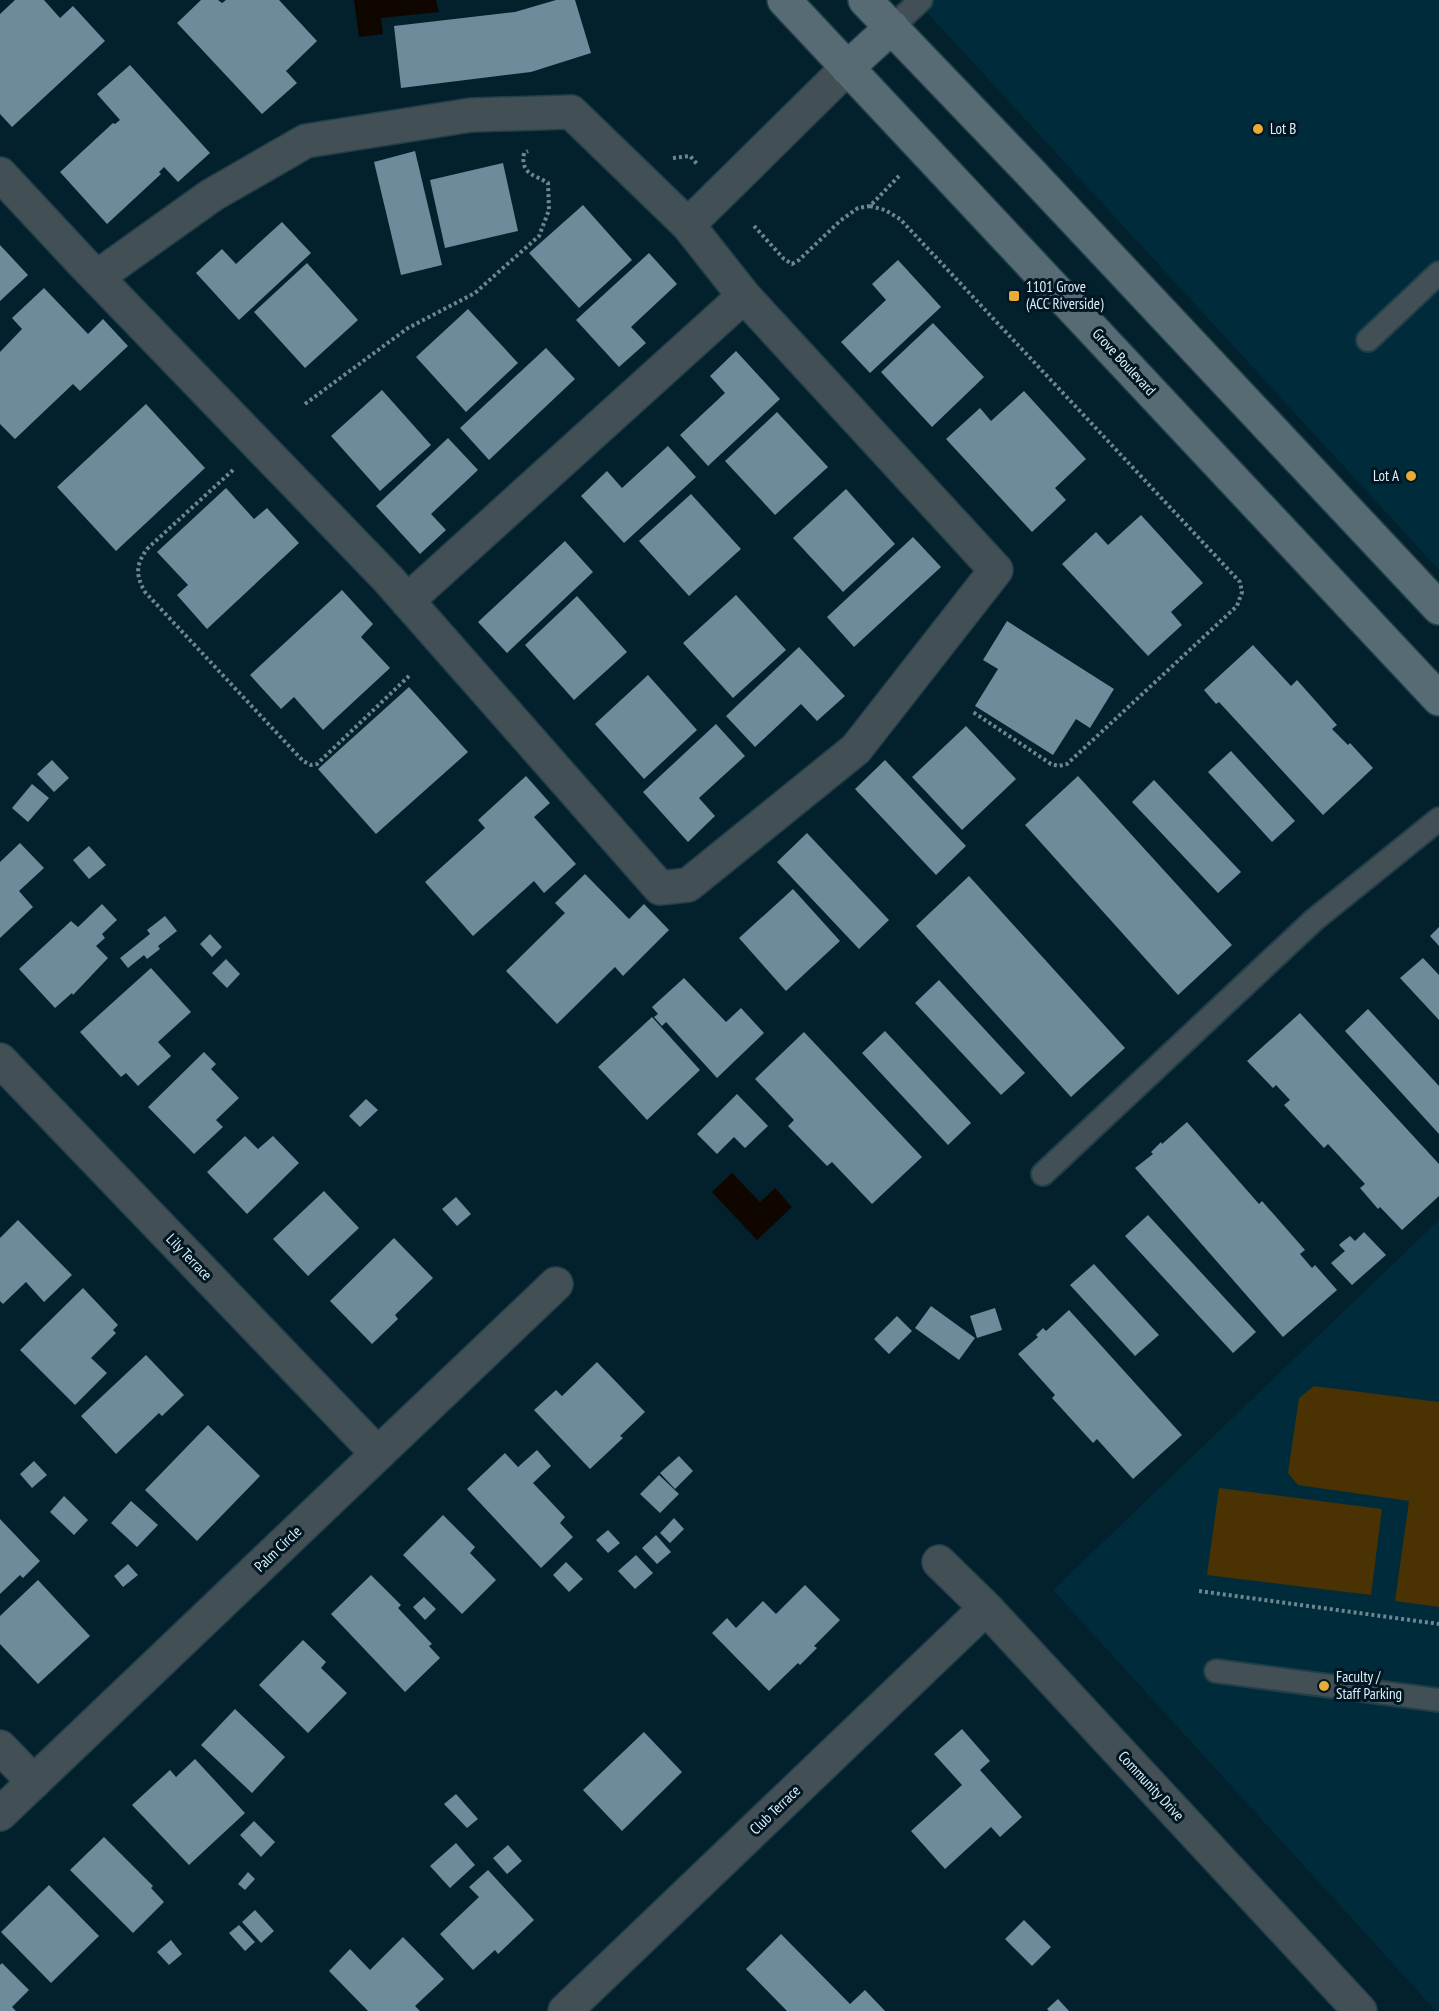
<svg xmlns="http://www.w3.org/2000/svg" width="1439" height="2011" viewBox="0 0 1439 2011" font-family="'PT Sans Narrow',sans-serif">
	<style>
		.built { fill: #002b3a }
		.green { fill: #4a3202 }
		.water { fill: #100600 }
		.building { fill: #6c8c9b }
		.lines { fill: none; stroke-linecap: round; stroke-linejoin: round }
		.lane-casing { stroke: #213e49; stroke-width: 26 }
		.street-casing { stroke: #213e49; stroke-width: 36 }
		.secondary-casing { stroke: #213e49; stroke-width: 36 }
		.path { stroke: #6e8690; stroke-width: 4; stroke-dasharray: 3 3; stroke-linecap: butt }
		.lane { stroke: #424f55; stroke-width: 22 }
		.street { stroke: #424f55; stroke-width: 33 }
		.secondary { stroke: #566b74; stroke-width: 33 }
		.poi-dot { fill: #e9ab38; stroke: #001723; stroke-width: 2 }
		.labels { text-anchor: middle; stroke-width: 6; stroke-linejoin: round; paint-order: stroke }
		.poi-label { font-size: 15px; fill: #deeff8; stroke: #001723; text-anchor: start }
		.street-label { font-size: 15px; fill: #deeff8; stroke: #001723 }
	</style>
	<rect width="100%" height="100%" fill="#02212d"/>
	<!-- built -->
	<path class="built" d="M917 0H1439V570L934 20Z
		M1439 1220V2011H1436L1053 1590Z"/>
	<!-- green -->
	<path class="green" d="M1314 1386 1439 1402V1607L1395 1601 1409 1501 1298 1485 1288 1473 1299 1398Z
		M1219 1488 1382 1509 1371 1595 1207 1575Z"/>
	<!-- water -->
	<path class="water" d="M354 0H436L439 12 381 18 383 34 359 37Z
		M732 1173 760 1202 775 1188 792 1207 757 1240 712 1192Z"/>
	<!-- building -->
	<path class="building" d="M15 0H44L60 18 73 6 105 41 12 127 0 114V14Z
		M201 0H218L222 3 226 0H279L317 41 286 71 297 83 262 114 177 23Z
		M556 0H575L591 53 531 72 401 88 394 26 515 12Z
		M130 65 210 153 178 182 164 167 159 172 161 174 107 224 60 172 113 123 115 124 120 120 97 94Z
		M415 151 442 265 401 275 374 162Z
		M503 163 518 231 445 248 430 180Z
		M583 205 632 260 579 308 529 253Z
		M282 222 311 253 239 320 196 273 222 249 236 264Z
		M0 245 28 275 0 301Z
		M649 253 677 284 631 327 646 343 619 367 576 320Z
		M898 260 941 307 870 373 841 342 886 300 872 284Z
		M307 263 358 320 305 368 254 312Z
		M44 288 88 334 103 319 128 346 80 391 73 384 15 439 0 424V352L22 329 12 318Z
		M468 309 518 363 466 412 416 357Z
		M933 323 984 377 932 427 881 372Z
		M546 348 575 379 489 460 460 428Z
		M736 351 780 399 708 466 680 435 725 393 710 376Z
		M382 390 431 445 380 491 331 436Z
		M1024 391 1086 459 1055 488 1066 500 1032 532 946 439 980 408 991 421Z
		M146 404 205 468 116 551 57 487Z
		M777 412 828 467 775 515 725 461Z
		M448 438 478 470 431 514 446 530 420 554 376 506Z
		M668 446 696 477 624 543 581 496 607 471 622 488Z
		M226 488 254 519 267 508 299 543 207 629 177 595 188 585 157 552Z
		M846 489 895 544 843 592 793 538Z
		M691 494 741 549 689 596 639 541Z
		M1141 515 1203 583 1171 612 1182 625 1148 656 1062 564 1096 532 1108 545Z
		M913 537 941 567 854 647 827 617Z
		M565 541 593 572 507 653 478 622Z
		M342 590 373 624 361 637 390 668 323 730 294 697 281 709 250 675Z
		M736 595 786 650 733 698 683 643Z
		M577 596 627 652 574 700 525 645Z
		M1007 621 1114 689 1090 728 1076 719 1053 755 975 706 998 669 983 660Z
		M1253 645 1291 686 1297 680 1337 725 1332 729 1348 745 1350 743 1373 768 1323 815 1219 702 1216 704 1204 690Z
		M799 647 845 696 817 721 801 704 755 747 726 716Z
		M648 675 697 730 644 779 595 724Z
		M409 687 468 752 376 834 318 769Z
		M716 724 745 756 699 798 715 816 688 842 643 792Z
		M966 726 1016 779 962 830 912 777Z
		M1231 751 1295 821 1272 842 1208 772Z
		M52 760 69 778 54 792 37 774Z
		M885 760 966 846 936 875 855 789Z
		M526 776 550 803 534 817 576 864 544 893 534 881 473 936 425 882 485 828 478 820Z
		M1078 776 1232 945 1178 995 1025 825Z
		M1154 780 1241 872 1218 893 1132 802Z
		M32 784 49 798 28 822 12 808Z
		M807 833 889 920 859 949 777 862Z
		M20 843 44 868 19 891 33 907 0 938V862Z
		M89 846 106 865 89 879 73 860Z
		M585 874 629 919 644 904 669 930 623 976 615 967 557 1024 506 971 565 913 555 903Z
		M969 876 1125 1048 1071 1097 916 926Z
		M793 889 840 941 786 991 739 938Z
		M102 904 117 920 102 934 105 938 96 946 108 958 73 995 72 993 55 1008 19 969 71 921 78 927Z
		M165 916 177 931 158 946 160 949 147 959 144 955 128 968 120 958 150 934 147 930Z
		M1439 927V946L1430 936Z
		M210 934 222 947 212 957 200 944Z
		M1423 958 1439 975V1020L1400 978Z
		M226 959 240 974 227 988 212 973Z
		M151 968 191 1012 158 1042 171 1056 138 1086 126 1073 121 1077 80 1032Z
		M684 978 726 1022 741 1008 764 1033 717 1078 666 1022 662 1026 654 1017 658 1014 652 1007Z
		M939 980 1025 1073 1001 1095 915 1003Z
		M1368 1009 1439 1086V1134L1345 1031Z
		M1300 1013 1439 1164V1196L1402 1230 1380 1207 1378 1209 1360 1188 1365 1184 1328 1144 1324 1148 1284 1105 1290 1100 1276 1085 1273 1088 1247 1061Z
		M652 1017 700 1070 647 1120 598 1067Z
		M885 1031 971 1123 948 1145 862 1053Z
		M804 1032 922 1157 872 1204 832 1162 827 1166 788 1126 794 1120 755 1079Z
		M204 1052 216 1064 211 1069 239 1098 216 1120 223 1127 194 1154 148 1107Z
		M737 1094 768 1126 745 1148 734 1137 717 1154 697 1134Z
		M366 1099 378 1110 360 1127 349 1116Z
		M1187 1122 1259 1204 1262 1201 1305 1250 1300 1254 1312 1268 1315 1265 1337 1290 1283 1337 1135 1168 1153 1154 1151 1152 1161 1142 1162 1144Z
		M245 1136 258 1149 273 1136 299 1163 247 1214 207 1172Z
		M324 1191 359 1228 308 1276 273 1239Z
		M456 1197 471 1214 457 1226 442 1209Z
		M1148 1215 1256 1332 1233 1353 1125 1236Z
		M18 1220 72 1275 44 1302 26 1282 3 1304 0 1301V1238Z
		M1364 1232 1386 1255 1352 1285 1331 1263 1345 1251 1339 1245 1341 1243 1350 1236 1355 1241Z
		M394 1238 433 1278 395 1315 398 1319 372 1344 330 1301Z
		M1094 1264 1159 1335 1135 1356 1070 1285Z
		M83 1288 118 1325 113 1330 116 1333 91 1358 107 1373 75 1405 20 1350Z
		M931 1306 975 1338 959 1360 915 1328Z
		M995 1308 1002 1330 977 1338 970 1316Z
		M1069 1310 1182 1435 1133 1479 1097 1439 1093 1443 1052 1398 1055 1395 1018 1354 1038 1337 1036 1335 1043 1328 1046 1331Z
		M897 1316 912 1331 889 1354 874 1339Z
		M146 1355 184 1395 162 1416 159 1413 116 1454 81 1416Z
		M597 1362 645 1412 620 1436 623 1438 590 1469 534 1410 556 1390 562 1396Z
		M208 1425 260 1476 197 1541 145 1490Z
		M537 1450 551 1466 533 1483 565 1517 560 1523 573 1537 541 1568 467 1489 505 1453 518 1467Z
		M679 1456 693 1471 675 1489 660 1473Z
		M34 1461 47 1475 32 1488 20 1474Z
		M659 1475 679 1494 660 1513 640 1494Z
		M64 1496 88 1520 74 1535 50 1512Z
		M131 1501 158 1525 137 1547 111 1523Z
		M443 1515 475 1547 470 1553 496 1580 462 1614 403 1555Z
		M674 1518 684 1529 670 1543 660 1533Z
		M0 1519 40 1561 23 1578 20 1575 0 1594Z
		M608 1530 620 1543 608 1553 596 1540Z
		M656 1535 671 1552 657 1564 642 1548Z
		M636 1555 653 1573 635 1589 618 1571Z
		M566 1562 583 1579 569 1592 553 1575Z
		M128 1564 138 1575 123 1587 114 1576Z
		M371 1575 401 1605 398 1608 432 1644 429 1646 440 1658 405 1692 331 1614Z
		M38 1580 90 1636 38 1684 0 1644V1616Z
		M805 1585 840 1620 814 1646 817 1648 800 1665 798 1663 769 1691 712 1633 727 1618 736 1628 763 1601 776 1614Z
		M424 1597 436 1609 425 1620 413 1607Z
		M303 1640 326 1662 321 1668 347 1693 308 1733 259 1685Z
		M235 1709 285 1757 252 1793 201 1745Z
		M962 1729 990 1761 980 1770 1022 1817 1000 1837 991 1827 945 1869 911 1831 962 1785 934 1754Z
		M644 1732 682 1772 622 1831 583 1790Z
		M195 1759 245 1813 189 1865 132 1805 170 1770 176 1777Z
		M456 1794 478 1819 467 1828 444 1804Z
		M254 1821 275 1842 261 1857 240 1835Z
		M104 1837 153 1886 151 1888 164 1902 133 1933 70 1870Z
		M456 1843 475 1865 450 1888 430 1866Z
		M508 1845 522 1861 507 1874 493 1858Z
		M488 1870 534 1920 498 1954 495 1950 473 1970 440 1934 479 1897 469 1887Z
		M248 1872 255 1879 245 1890 238 1884Z
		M49 1885 99 1936 51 1983 1 1932Z
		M255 1910 274 1931 261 1943 242 1922Z
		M1024 1920 1051 1947 1032 1966 1005 1939Z
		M239 1925 255 1942 245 1951 229 1933Z
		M781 1934 850 2004 865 1990 885 2011H787L746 1969Z
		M403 1937 444 1979 415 2006 420 2011H368L329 1971 350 1949 370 1970Z
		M171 1940 182 1954 169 1965 157 1952Z
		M2 1963 29 1990 12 2007 16 2011H0V1965Z
		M1058 1999 1069 2011H1049L1047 2009Z"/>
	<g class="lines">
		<!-- lane casing -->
		<g class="lane-casing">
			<path id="lane" d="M892 27 921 0
				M1368 340 1439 273
				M1043 1174 1314 920 1439 819
				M1216 1671 1439 1700"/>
		</g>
		<!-- street casing -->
		<g class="street-casing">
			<path id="street" d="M0 174 82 262 388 579 660 888 688 885 856 749 996 570 744 296 688 225 847 68
				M97 277 212 195 306 141 471 115 571 112 688 225
				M407 601 744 296
				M0 1060 378 1454
				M939 1562 986 1608 1360 2011
				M0 1747 34 1782
				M0 1814 556 1284
				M565 2011 986 1608"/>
		</g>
		<!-- secondary casing -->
		<g class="secondary-casing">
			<path id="secondary" d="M784 0 1439 699
				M865 0 1028 170 1439 608
				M847 68 892 27"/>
		</g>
		<!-- path -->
		<path class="path" d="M673 158 690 156 697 164
			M870 206 885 210 900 219 1240 582 1242 592 1237 606 1067 764 1059 766 1051 764 973 712
			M754 226 784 259 792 264 799 260 840 221 858 208 870 206 899 176
			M305 404 408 328 475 293 539 236 549 210 548 183C536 175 520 175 524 153L528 151
			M233 470 148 548C136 563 135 575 145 592L303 761 311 765 317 764 409 676
			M1199 1591 1439 1624"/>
		<!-- lane -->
		<use href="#lane" class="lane"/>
		<!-- street -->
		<use href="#street" class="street"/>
		<!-- secondary -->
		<use href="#secondary" class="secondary"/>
	</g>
	<!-- markers -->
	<g class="poi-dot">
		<circle cx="1258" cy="129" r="6"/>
		<rect x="1008" y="290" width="12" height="12" rx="3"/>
		<circle cx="1411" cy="476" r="6"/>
		<circle cx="1324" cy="1686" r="6"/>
	</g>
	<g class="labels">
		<!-- poi labels -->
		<g class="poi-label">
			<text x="1270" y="134">Lot B</text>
			<text x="1026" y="292">1101 Grove<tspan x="1026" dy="17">(ACC Riverside)</tspan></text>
			<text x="1399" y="481" text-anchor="end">Lot A</text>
			<text x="1336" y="1682">Faculty /<tspan x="1336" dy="17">Staff Parking</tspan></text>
		</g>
		<!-- street labels -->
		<g class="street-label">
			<text transform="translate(1124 362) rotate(47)" y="5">Grove Boulevard</text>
			<text transform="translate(189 1257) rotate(46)" y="5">Lily Terrace</text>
			<text transform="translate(278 1549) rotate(-44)" y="5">Palm Circle</text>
			<text transform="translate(1151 1786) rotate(47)" y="5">Community Drive</text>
			<text transform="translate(775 1810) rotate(-44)" y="5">Club Terrace</text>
		</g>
	</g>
</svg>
